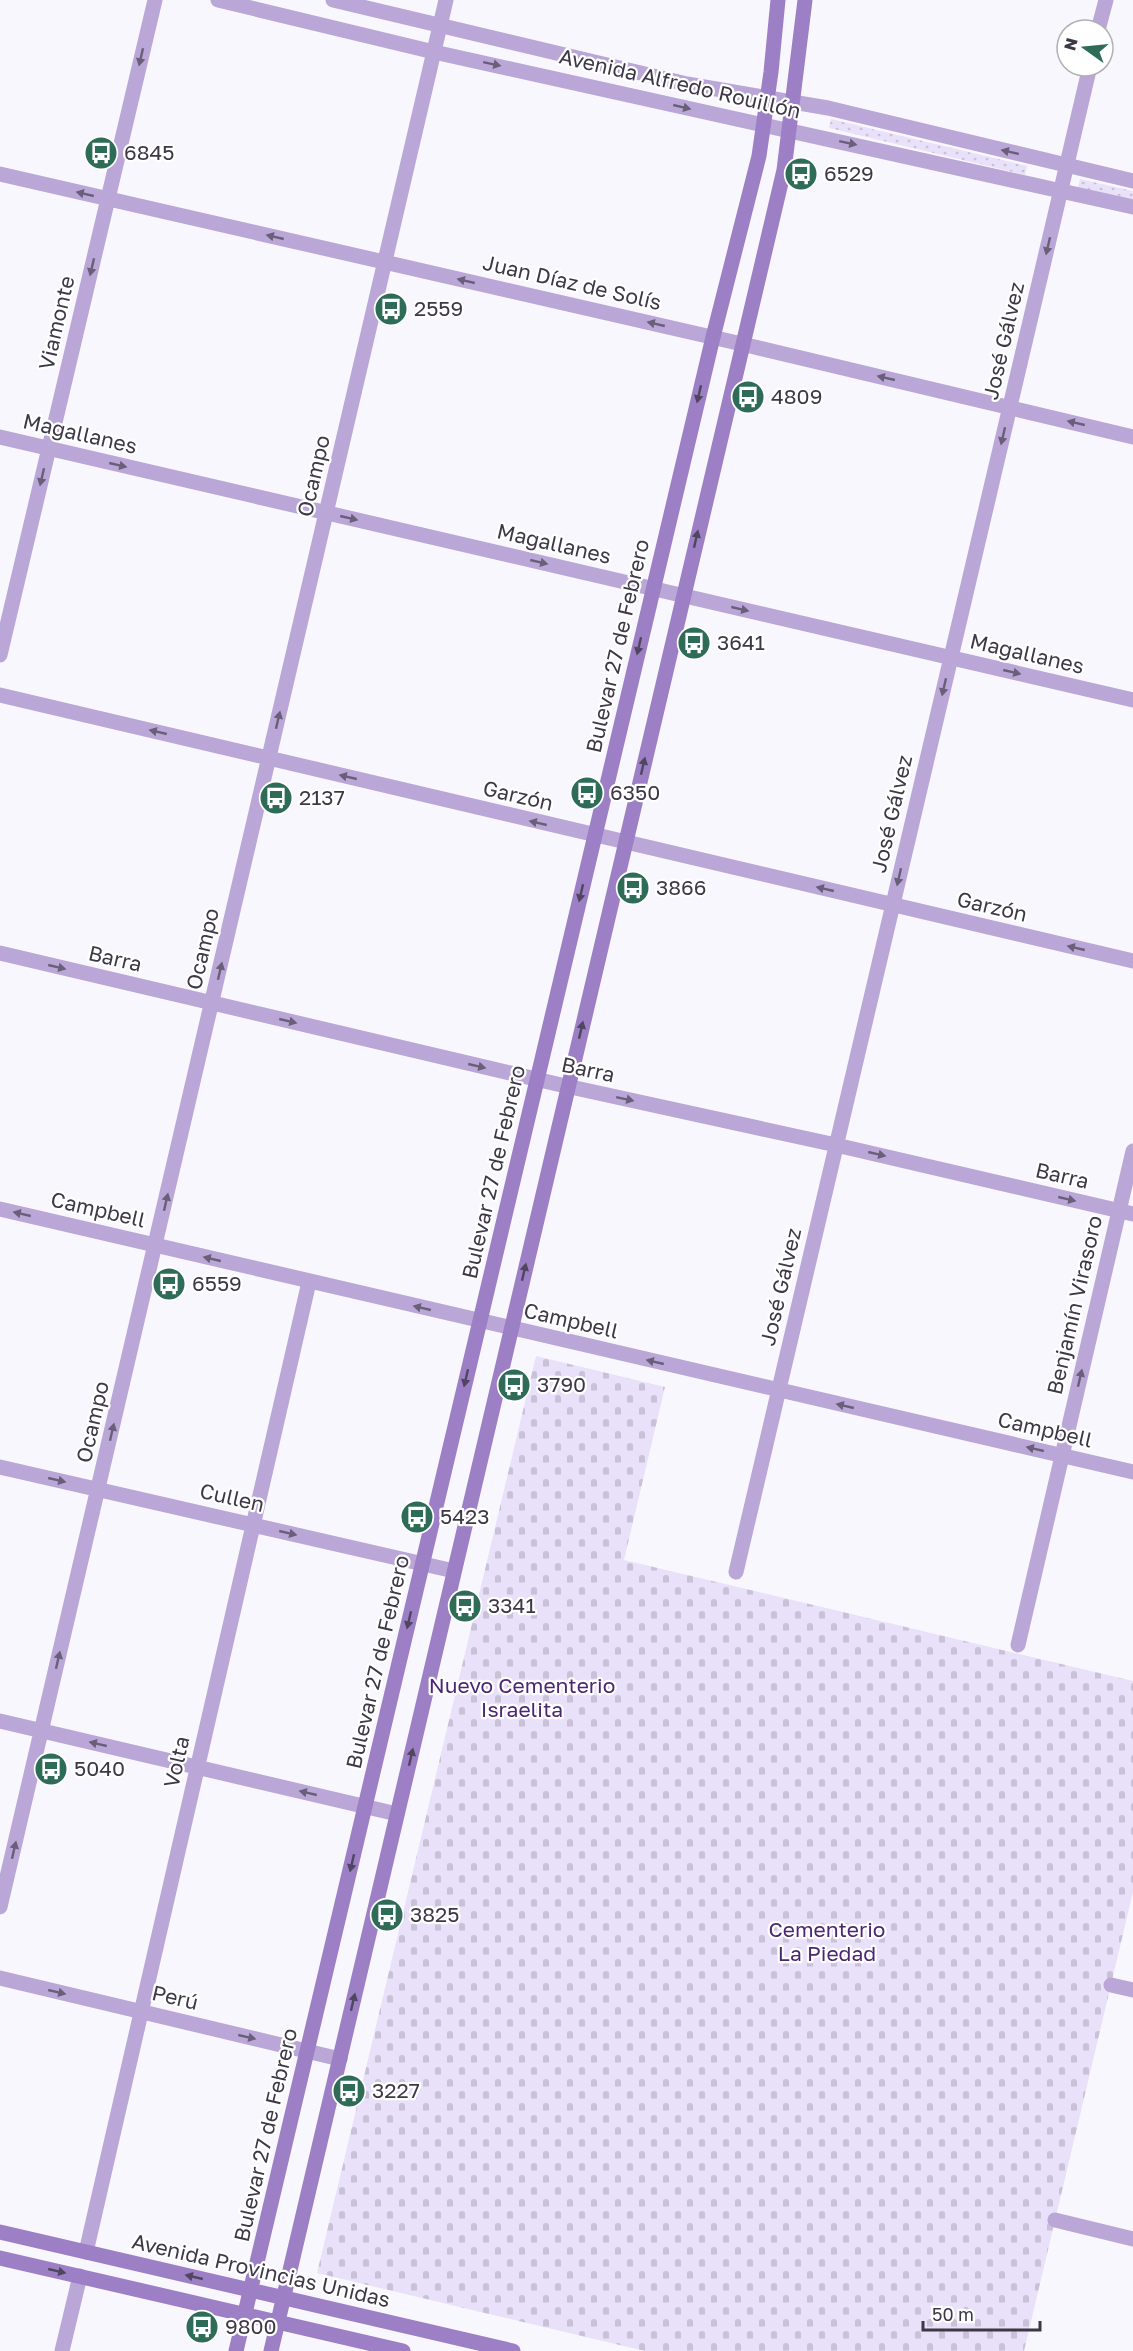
<svg xmlns="http://www.w3.org/2000/svg" width="1133" height="2351" viewBox="0 0 1133 2351" font-family="'Golos Text',sans-serif">
	<style>
		.grass { fill: url(#grass-dots) }
		.cemetery { fill: url(#cemetery-stones) }
		.lines { fill: none; stroke-linecap: round; stroke-linejoin: round }
		.minor { stroke: #baa7d7; stroke-width: 15 }
		.tertiary { stroke: #baa7d7; stroke-width: 15 }
		.secondary { stroke: #9c7fc5; stroke-width: 15 }
		.oneway { fill: #695f79 }
		.oneway2 { fill: #50465f }
		.labels { text-anchor: middle; stroke-width: 4.5; stroke-linejoin: round; paint-order: stroke }
		.street-label { font-size: 21px; fill: #3d3846; stroke: #fff }
		.poi-label { font-size: 21px; fill: #3d3846; stroke: #fff; text-anchor: start }
		.park-label { font-size: 21px; fill: #4b2673; stroke: #fff }
	</style>
	<defs>
		<pattern id="grass-dots" width="8" height="8" patternUnits="userSpaceOnUse" patternTransform="scale(1.5)"><rect width="8" height="8" fill="#e9e0f9"/><path d="M2 2h.1M6 6h.1" fill="none" stroke="#c9c1d7" stroke-width="1.8" stroke-linecap="round"/></pattern>
		<pattern id="cemetery-stones" width="16" height="16" patternUnits="userSpaceOnUse" patternTransform="scale(1.5)"><rect width="16" height="16" fill="#e9e0f9"/><path d="M2 7V4a2 2 0 0 1 4 0v3zM10 15v-3a2 2 0 0 1 4 0v3z" fill="#c9c1d7"/></pattern>
	</defs>
	<rect width="100%" height="100%" fill="#f9f7fe"/>
	<!-- grass -->
	<path class="grass" d="M831 119 1027 166 1025 175 829 128Z
		M1080 179 1133 191V201L1078 188Z"/>
	<!-- cemetery -->
	<path class="cemetery" d="M536 1356 665 1387 624 1560 1133 1681V1892L1024 2351H645L317 2273Z"/>
	<g class="lines">
		<!-- minor -->
		<path class="minor" d="M1098 30 1106 0
			M0 174 742 344 1133 437
			M0 437 1133 700
			M0 655 155 0
			M0 695 1133 961
			M0 953 557 1084 836 1145 1133 1214
			M0 1209 1133 1472
			M0 1467 454 1571
			M736 1572 1090 66
			M1018 1645 1133 1151
			M0 1721 397 1814
			M0 1907 446 0
			M0 1978 340 2059
			M1111 1985 1133 1990
			M1055 2220 1133 2239
			M86 2252 309 1282
			M62 2351 80 2276"/>
		<!-- tertiary -->
		<path class="tertiary" d="M218 0 434 52 1133 207
			M333 0 687 84 828 108 1133 181"/>
		<!-- secondary -->
		<path class="secondary" d="M0 2232 513 2351
			M0 2258 403 2351
			M236 2351 713 337 759 156 771 72 778 0
			M271 2351 784 170 805 0"/>
	</g>
	<!-- one-way arrows -->
	<defs><path id="oneway-solid" d="M-6-.8H1V-3.2L6.5 0L1 3.2V.8H-6Z" transform="scale(1.5)"/></defs>
	<g class="oneway">
		<use href="#oneway-solid" transform="translate(141 57) rotate(103)"/>
		<use href="#oneway-solid" transform="translate(492 64) rotate(12)"/>
		<use href="#oneway-solid" transform="translate(682 107) rotate(13)"/>
		<use href="#oneway-solid" transform="translate(848 143) rotate(12)"/>
		<use href="#oneway-solid" transform="translate(1010 152) rotate(-167)"/>
		<use href="#oneway-solid" transform="translate(85 194) rotate(-167)"/>
		<use href="#oneway-solid" transform="translate(275 237) rotate(-167)"/>
		<use href="#oneway-solid" transform="translate(1048 246) rotate(103)"/>
		<use href="#oneway-solid" transform="translate(92 267) rotate(103)"/>
		<use href="#oneway-solid" transform="translate(466 281) rotate(-167)"/>
		<use href="#oneway-solid" transform="translate(656 324) rotate(-167)"/>
		<use href="#oneway-solid" transform="translate(886 378) rotate(-167)"/>
		<use href="#oneway-solid" transform="translate(1076 423) rotate(-167)"/>
		<use href="#oneway-solid" transform="translate(1003 436) rotate(103)"/>
		<use href="#oneway-solid" transform="translate(118 465) rotate(13)"/>
		<use href="#oneway-solid" transform="translate(42 477) rotate(103)"/>
		<use href="#oneway-solid" transform="translate(349 518) rotate(13)"/>
		<use href="#oneway-solid" transform="translate(539 562) rotate(13)"/>
		<use href="#oneway-solid" transform="translate(740 609) rotate(13)"/>
		<use href="#oneway-solid" transform="translate(1012 672) rotate(13)"/>
		<use href="#oneway-solid" transform="translate(944 687) rotate(103)"/>
		<use href="#oneway-solid" transform="translate(278 720) rotate(-77)"/>
		<use href="#oneway-solid" transform="translate(158 732) rotate(-167)"/>
		<use href="#oneway-solid" transform="translate(348 777) rotate(-167)"/>
		<use href="#oneway-solid" transform="translate(538 823) rotate(-167)"/>
		<use href="#oneway-solid" transform="translate(899 877) rotate(103)"/>
		<use href="#oneway-solid" transform="translate(825 889) rotate(-167)"/>
		<use href="#oneway-solid" transform="translate(1076 948) rotate(-167)"/>
		<use href="#oneway-solid" transform="translate(57 967) rotate(13)"/>
		<use href="#oneway-solid" transform="translate(220 971) rotate(-77)"/>
		<use href="#oneway-solid" transform="translate(288 1021) rotate(13)"/>
		<use href="#oneway-solid" transform="translate(477 1066) rotate(13)"/>
		<use href="#oneway-solid" transform="translate(625 1099) rotate(12)"/>
		<use href="#oneway-solid" transform="translate(877 1154) rotate(13)"/>
		<use href="#oneway-solid" transform="translate(1067 1199) rotate(13)"/>
		<use href="#oneway-solid" transform="translate(166 1202) rotate(-77)"/>
		<use href="#oneway-solid" transform="translate(22 1214) rotate(-167)"/>
		<use href="#oneway-solid" transform="translate(212 1259) rotate(-167)"/>
		<use href="#oneway-solid" transform="translate(422 1308) rotate(-167)"/>
		<use href="#oneway-solid" transform="translate(655 1362) rotate(-167)"/>
		<use href="#oneway-solid" transform="translate(1080 1378) rotate(-77)"/>
		<use href="#oneway-solid" transform="translate(845 1406) rotate(-167)"/>
		<use href="#oneway-solid" transform="translate(112 1432) rotate(-77)"/>
		<use href="#oneway-solid" transform="translate(1035 1449) rotate(-167)"/>
		<use href="#oneway-solid" transform="translate(57 1480) rotate(13)"/>
		<use href="#oneway-solid" transform="translate(288 1533) rotate(13)"/>
		<use href="#oneway-solid" transform="translate(58 1660) rotate(-77)"/>
		<use href="#oneway-solid" transform="translate(98 1744) rotate(-167)"/>
		<use href="#oneway-solid" transform="translate(308 1793) rotate(-167)"/>
		<use href="#oneway-solid" transform="translate(14 1850) rotate(-77)"/>
		<use href="#oneway-solid" transform="translate(57 1992) rotate(13)"/>
		<use href="#oneway-solid" transform="translate(247 2037) rotate(13)"/>
	</g>
	<g class="oneway2">
		<use href="#oneway-solid" transform="translate(699 394) rotate(103)"/>
		<use href="#oneway-solid" transform="translate(696 539) rotate(-77)"/>
		<use href="#oneway-solid" transform="translate(639 646) rotate(103)"/>
		<use href="#oneway-solid" transform="translate(643 766) rotate(-77)"/>
		<use href="#oneway-solid" transform="translate(581 893) rotate(103)"/>
		<use href="#oneway-solid" transform="translate(581 1030) rotate(-77)"/>
		<use href="#oneway-solid" transform="translate(524 1272) rotate(-77)"/>
		<use href="#oneway-solid" transform="translate(466 1378) rotate(103)"/>
		<use href="#oneway-solid" transform="translate(409 1620) rotate(103)"/>
		<use href="#oneway-solid" transform="translate(411 1757) rotate(-77)"/>
		<use href="#oneway-solid" transform="translate(352 1863) rotate(103)"/>
		<use href="#oneway-solid" transform="translate(353 2002) rotate(-77)"/>
		<use href="#oneway-solid" transform="translate(57 2271) rotate(13)"/>
		<use href="#oneway-solid" transform="translate(194 2277) rotate(-167)"/>
	</g>
	<!-- icons -->
	<defs>
		<g id="bus-disc" transform="scale(1.725)"><circle r="9.5" fill="#2f6c57" stroke="#fff"/><path d="M-5-6H5V4H4V6H2V4H-2V6H-4V4H-5ZM-3.5-4V0h7V-4ZM-3.5 1.2v1.5H-2V1.2ZM2 1.2v1.5H3.5V1.2Z" fill="#fff"/></g>
	</defs>
	<g fill-rule="evenodd">
		<use href="#bus-disc" x="101" y="153"/>
		<use href="#bus-disc" x="801" y="174"/>
		<use href="#bus-disc" x="391" y="309"/>
		<use href="#bus-disc" x="748" y="397"/>
		<use href="#bus-disc" x="694" y="643"/>
		<use href="#bus-disc" x="587" y="793"/>
		<use href="#bus-disc" x="276" y="798"/>
		<use href="#bus-disc" x="633" y="888"/>
		<use href="#bus-disc" x="169" y="1284"/>
		<use href="#bus-disc" x="514" y="1385"/>
		<use href="#bus-disc" x="417" y="1517"/>
		<use href="#bus-disc" x="465" y="1606"/>
		<use href="#bus-disc" x="51" y="1769"/>
		<use href="#bus-disc" x="387" y="1915"/>
		<use href="#bus-disc" x="349" y="2091"/>
		<use href="#bus-disc" x="202" y="2327"/>
	</g>
	<g class="labels">
		<!-- street labels -->
		<g class="street-label">
			<text transform="translate(680 84) rotate(13)" y="7">Avenida Alfredo Rouillón</text>
			<text transform="translate(572 283) rotate(13)" y="7">Juan Díaz de Solís</text>
			<text transform="translate(57 323) rotate(-77)" y="7">Viamonte</text>
			<text transform="translate(1004 341) rotate(-77)" y="7">José Gálvez</text>
			<text transform="translate(80 434) rotate(13)" y="7">Magallanes</text>
			<text transform="translate(314 476) rotate(-77)" y="7">Ocampo</text>
			<text transform="translate(554 544) rotate(13)" y="7">Magallanes</text>
			<text transform="translate(618 646) rotate(-77)" y="7">Bulevar 27 de Febrero</text>
			<text transform="translate(1027 654) rotate(13)" y="7">Magallanes</text>
			<text transform="translate(518 796) rotate(13)" y="7">Garzón</text>
			<text transform="translate(892 814) rotate(-77)" y="7">José Gálvez</text>
			<text transform="translate(992 907) rotate(13)" y="7">Garzón</text>
			<text transform="translate(203 949) rotate(-77)" y="7">Ocampo</text>
			<text transform="translate(115 959) rotate(13)" y="7">Barra</text>
			<text transform="translate(588 1070) rotate(12)" y="7">Barra</text>
			<text transform="translate(494 1172) rotate(-77)" y="7">Bulevar 27 de Febrero</text>
			<text transform="translate(1062 1176) rotate(13)" y="7">Barra</text>
			<text transform="translate(98 1210) rotate(13)" y="7">Campbell</text>
			<text transform="translate(781 1287) rotate(-77)" y="7">José Gálvez</text>
			<text transform="translate(1075 1305) rotate(-77)" y="7">Benjamín Virasoro</text>
			<text transform="translate(571 1321) rotate(13)" y="7">Campbell</text>
			<text transform="translate(93 1422) rotate(-77)" y="7">Ocampo</text>
			<text transform="translate(1045 1430) rotate(13)" y="7">Campbell</text>
			<text transform="translate(232 1498) rotate(13)" y="7">Cullen</text>
			<text transform="translate(378 1662) rotate(-77)" y="7">Bulevar 27 de Febrero</text>
			<text transform="translate(177 1762) rotate(-77)" y="7">Volta</text>
			<text transform="translate(175 1998) rotate(13)" y="7">Perú</text>
			<text transform="translate(266 2135) rotate(-77)" y="7">Bulevar 27 de Febrero</text>
			<text transform="translate(261 2271) rotate(13)" y="7">Avenida Provincias Unidas</text>
		</g>
		<!-- poi labels -->
		<g class="poi-label">
			<text x="124" y="160">6845</text>
			<text x="824" y="181">6529</text>
			<text x="414" y="316">2559</text>
			<text x="771" y="404">4809</text>
			<text x="717" y="650">3641</text>
			<text x="610" y="800">6350</text>
			<text x="299" y="805">2137</text>
			<text x="656" y="895">3866</text>
			<text x="192" y="1291">6559</text>
			<text x="537" y="1392">3790</text>
			<text x="440" y="1524">5423</text>
			<text x="488" y="1613">3341</text>
			<text x="74" y="1776">5040</text>
			<text x="410" y="1922">3825</text>
			<text x="372" y="2098">3227</text>
			<text x="225" y="2334">9800</text>
		</g>
		<!-- park labels -->
		<g class="park-label">
			<text x="522" y="1693">Nuevo Cementerio<tspan x="522" dy="24">Israelita</tspan></text>
			<text x="827" y="1937">Cementerio<tspan x="827" dy="24">La Piedad</tspan></text>
		</g>
	</g>
	<!-- north arrow -->
	<g transform="translate(1085 48) rotate(285)"><circle r="28" fill="#ffffff" stroke="#b1afb5" stroke-width="1.5"/>
	<path d="M0-4.5L10 22L0 15L-10 22Z" fill="#2f6c57"/>
	<text y="-9" font-size="16" font-weight="bold" text-anchor="middle" fill="#3d3846">N</text>
	</g>
	<!-- scale -->
	<path d="M923 2321v9h117v-9" fill="none" stroke="#3d3846" stroke-width="3"/>
	<text x="932" y="2321" font-size="18" fill="#3d3846" stroke="#ffffff" stroke-width="4.5" paint-order="stroke">50 m</text>
</svg>
